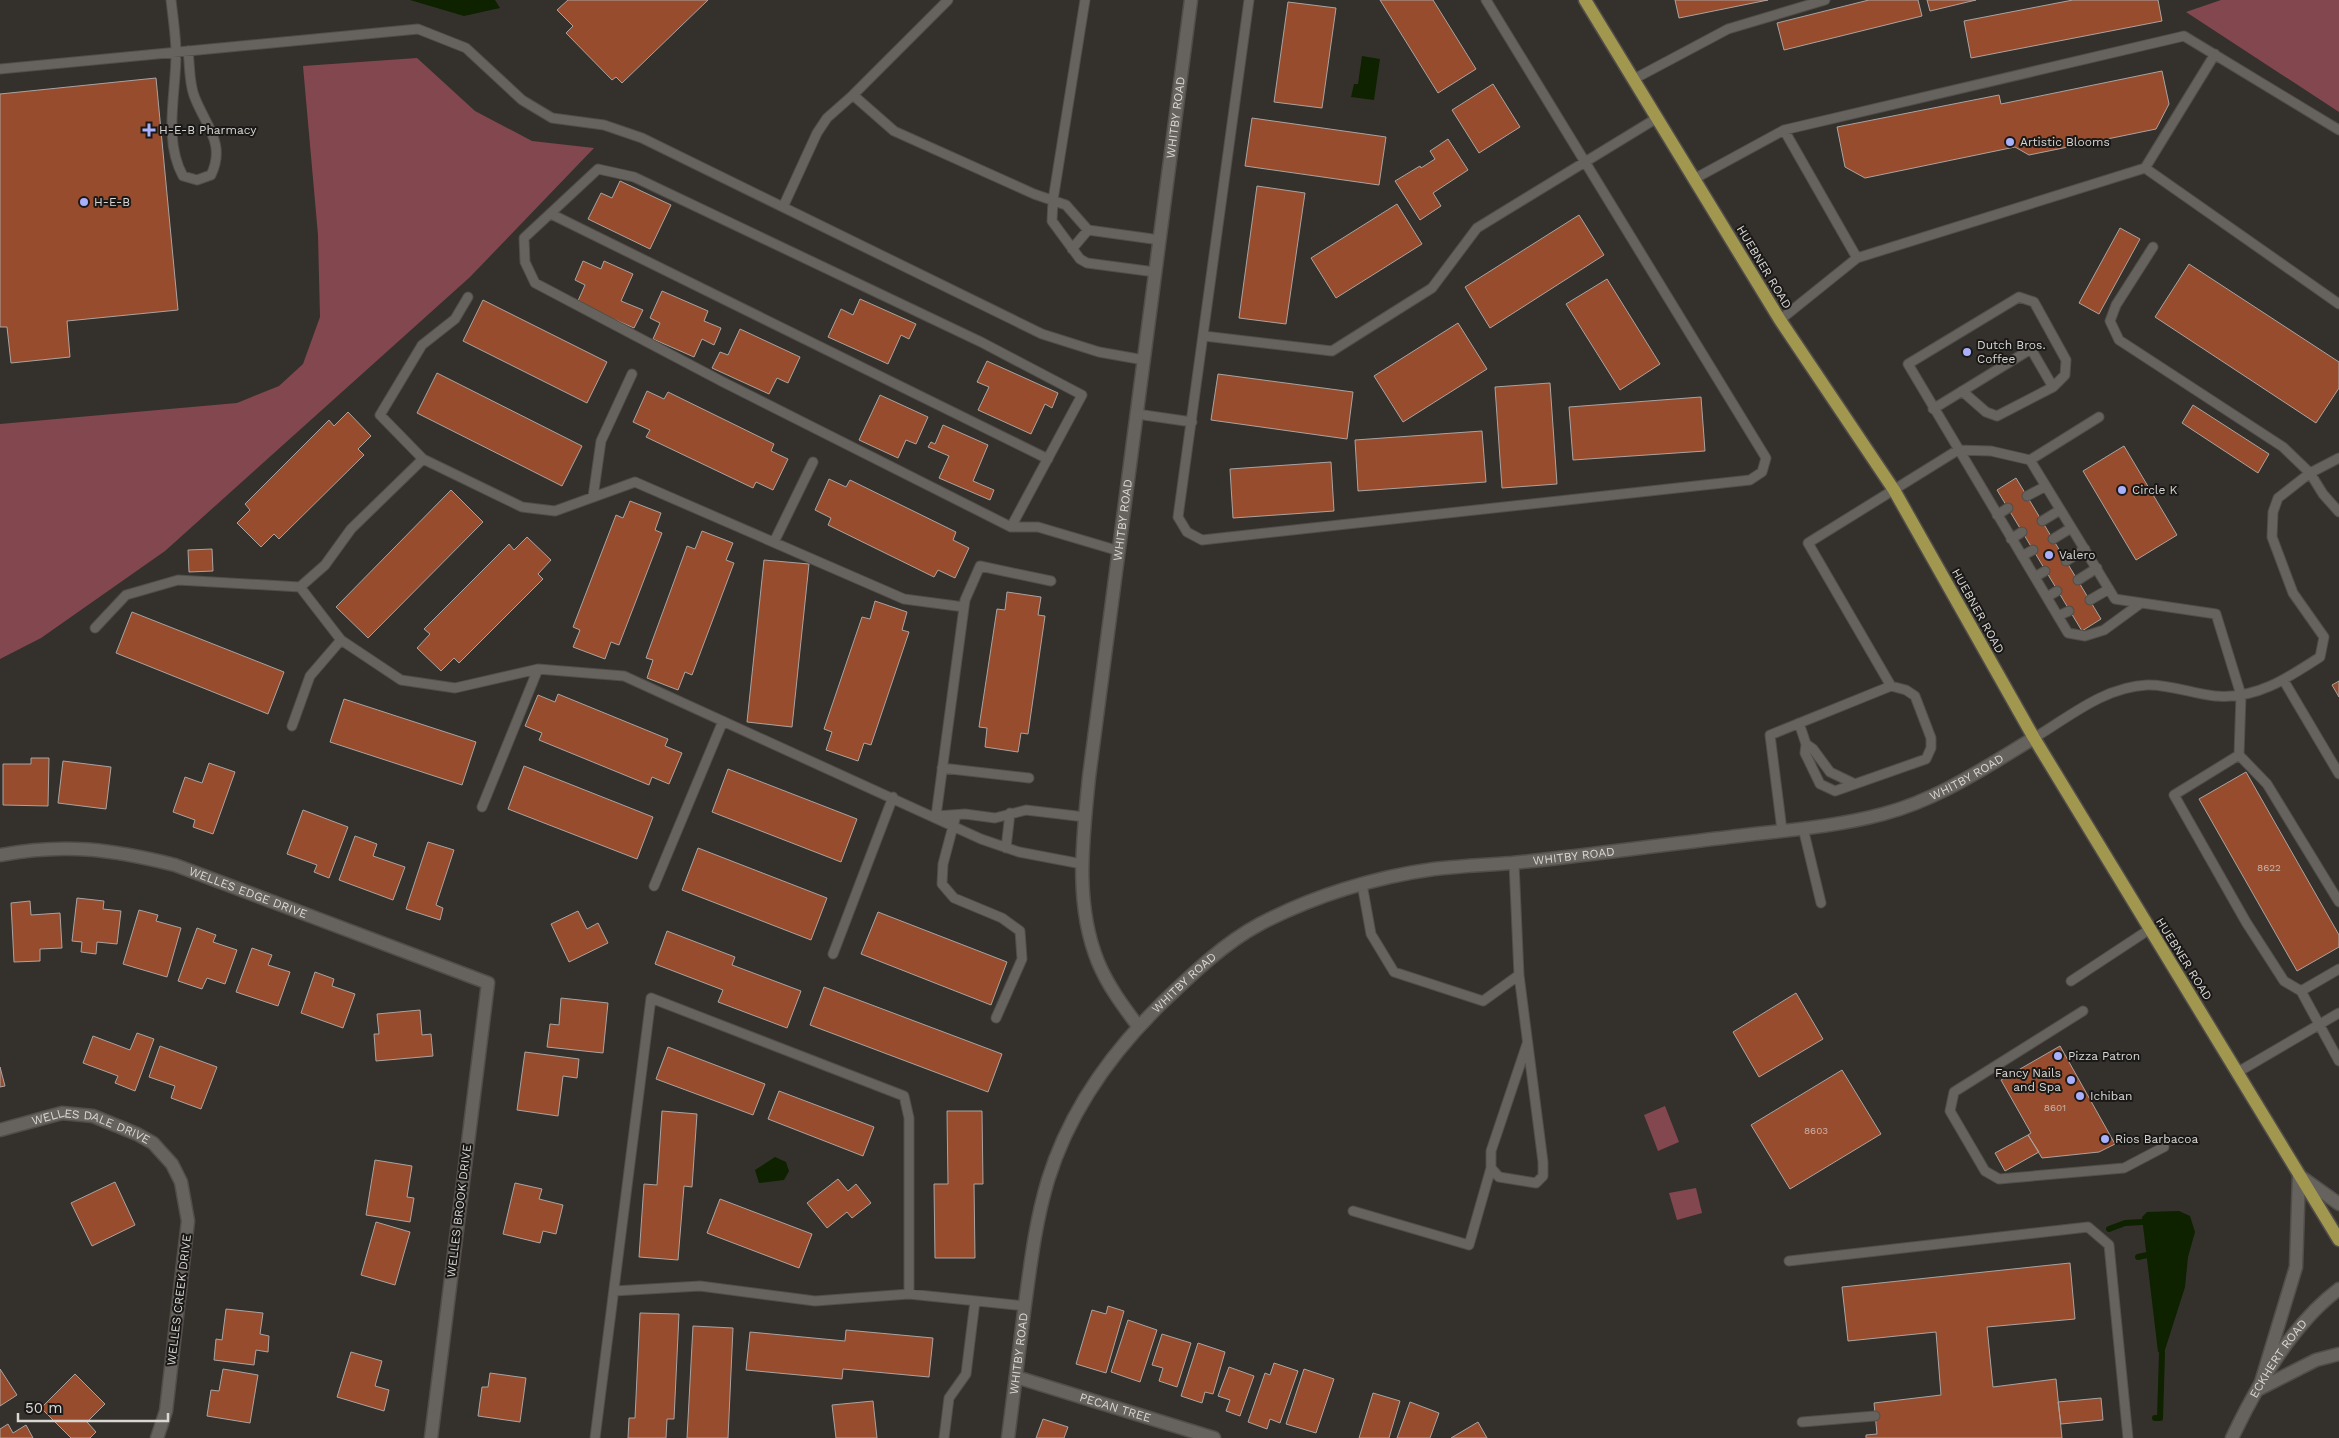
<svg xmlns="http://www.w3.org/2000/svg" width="2339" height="1438" viewBox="0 0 2339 1438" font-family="'Work Sans',sans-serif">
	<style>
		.green { fill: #834750 }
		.water { fill: #0e2200 }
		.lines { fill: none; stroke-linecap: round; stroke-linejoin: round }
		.stream { stroke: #0e2200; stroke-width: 6 }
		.building { fill: #984c2e; stroke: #aaa3a0 }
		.lane-casing { stroke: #514e4a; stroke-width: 11 }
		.street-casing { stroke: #514e4a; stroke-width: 15 }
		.secondary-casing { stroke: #514e4a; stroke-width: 15 }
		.primary-casing { stroke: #514e4a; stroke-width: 15 }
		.lane { stroke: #66625d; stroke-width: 9 }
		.street { stroke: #66625d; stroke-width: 12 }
		.secondary { stroke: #66625d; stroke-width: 12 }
		.primary { stroke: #a1974f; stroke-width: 12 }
		.poi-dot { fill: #a9b0fc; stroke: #1b1917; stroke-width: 2 }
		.labels { text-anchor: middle; stroke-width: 4; stroke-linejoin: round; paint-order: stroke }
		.number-label { font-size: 10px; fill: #c9b4aa }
		.street-label { font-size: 12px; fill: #d9d7d4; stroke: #1b1917 }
		.poi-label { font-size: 12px; fill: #d9d7d4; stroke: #1b1917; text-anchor: start }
	</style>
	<rect width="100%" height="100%" fill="#34312c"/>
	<!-- green -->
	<path class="green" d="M2221 0H2339V112L2186 12Z
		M417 58 475 111 532 141 594 148 470 277 165 551 41 638 0 659V424L237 403 279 386 303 364 320 317 318 235 303 66Z
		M1665 1106 1679 1142 1658 1151 1644 1115Z
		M1696 1188 1702 1213 1677 1220 1669 1193Z"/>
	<!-- water -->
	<path class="water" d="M410 0H495L500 8 464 16Z
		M1362 56 1380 59 1374 100 1351 97 1354 84H1358Z
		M775 1157 786 1162 789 1171 784 1180 759 1183 755 1170Z
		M2179 1211 2190 1216 2195 1232 2188 1257 2185 1287 2164 1353 2158 1352 2142 1217 2147 1212Z"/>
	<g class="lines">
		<!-- stream -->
		<path class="stream" d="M2109 1229 2125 1223 2143 1222
			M2138 1257 2147 1255
			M2155 1418H2160L2162 1353"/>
	</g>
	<!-- building -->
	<path class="building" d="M568 0H708L622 83 616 77 612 80 566 33 573 26 557 10Z
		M1380 0H1433L1476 69 1438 93Z
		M1675 0H1768L1679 18Z
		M1869 0H1918L1922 16 1784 50 1777 23Z
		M1927 0H1976L1930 11Z
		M2073 0H2158L2162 21 1971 58 1964 21Z
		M1288 2 1336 8 1322 108 1274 102Z
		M2162 71 2169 104 2156 129 2029 155 2015 147 1865 178 1845 167 1837 127 1999 95 2001 104Z
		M156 78 178 310 67 321 70 357 11 363 7 327H0V94Z
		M1493 84 1520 127 1479 153 1452 110Z
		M1252 118 1386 137 1379 185 1245 166Z
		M1448 139 1468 170 1433 193 1441 206 1420 220 1395 181 1420 166 1421 168 1435 159 1430 151Z
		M620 181 671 205 650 249 588 219 601 193 612 198Z
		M1257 186 1305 193 1286 324 1239 318Z
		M1397 204 1422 244 1336 298 1311 258Z
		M1579 215 1604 255 1490 328 1465 287Z
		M2120 228 2140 239 2099 314 2079 303Z
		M583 261 601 269 604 261 633 274 621 301 643 310 634 328 577 303 585 285 575 280Z
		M2189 264 2339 362V388L2316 423 2155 317Z
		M1607 279 1660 364 1620 390 1566 304Z
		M662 291 708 311 704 321 721 328 714 345 702 339 694 357 653 339 660 323 650 318Z
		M860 299 916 324 909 339 901 335 888 364 828 337 841 309 853 315Z
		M483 300 607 362 587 403 463 341Z
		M1458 323 1487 369 1403 422 1374 376Z
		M740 329 800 357 788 383 777 378 769 394 712 368 720 352 728 355Z
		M987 361 1058 393 1052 408 1045 404 1031 434 978 410 989 387 977 382Z
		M437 373 582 446 562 486 417 413Z
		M1218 374 1353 392 1347 439 1211 420Z
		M1550 383 1557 484 1502 488 1495 387Z
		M647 391 664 399 668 392 774 444 771 451 788 459 773 490 756 482 753 488 646 437 650 430 633 422Z
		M880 395 928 417 916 444 906 440 898 458 859 440Z
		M1701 397 1705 451 1573 460 1569 407Z
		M2193 405 2269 454 2258 473 2182 423Z
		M348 412 371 436 358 449 364 455 279 539 274 534 261 547 237 523 250 510 245 504 329 420 334 426Z
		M943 425 988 445 973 481 994 490 990 500 939 478 949 456 928 447 931 442 935 444Z
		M1482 431 1486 482 1358 491 1355 440Z
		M2124 446 2177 535 2136 560 2083 471Z
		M1331 462 1334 511 1233 518 1230 469Z
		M2016 478 2101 619 2082 631 1997 490Z
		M829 479 846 487 850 480 956 532 953 540 969 548 955 578 938 570 934 577 828 525 831 518 815 510Z
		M451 490 483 522 368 638 336 607Z
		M630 501 661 513 655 530 662 533 619 645 611 642 605 659 573 647 580 630 573 627 616 515 623 518Z
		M702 531 733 543 726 560 734 563 692 675 685 672 678 690 647 678 653 660 646 658 687 546 695 549Z
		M527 537 551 560 538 574 543 579 459 663 454 658 441 671 417 648 430 634 424 629 509 544 514 550Z
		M212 549 213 571 189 572 188 550Z
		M764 560 809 564 792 727 747 722Z
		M1007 592 1041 597 1038 615 1045 616 1028 734 1021 733 1018 752 985 747 987 728 979 727 997 609 1005 610Z
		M875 601 907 612 902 630 909 632 871 745 864 743 858 761 826 750 832 732 824 729 862 617 870 619Z
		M132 612 284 672 268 714 116 653Z
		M2339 681V697L2332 685Z
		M558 694 668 739 665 746 682 753 669 784 652 777 649 785 539 740 542 733 525 726 538 695 555 702Z
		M344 699 476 742 462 785 330 742Z
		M31 758H49L48 806 3 805V764H31Z
		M63 761 111 767 106 809 58 803Z
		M209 763 235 772 213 834 193 827 195 820 173 812 185 777 202 783Z
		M524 766 653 817 637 859 508 809Z
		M728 769 857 819 841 862 712 812Z
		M2246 772 2339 935V947L2297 971 2199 799Z
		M303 810 348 827 329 878 314 872 317 865 287 854Z
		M355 836 377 844 373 856 405 867 393 900 339 880Z
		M428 842 454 850 436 905 443 908 440 920 406 909Z
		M698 848 827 898 811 940 682 890Z
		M77 898 104 901 103 909 121 911 117 944 97 942 96 954 81 952 82 942 72 941Z
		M30 901 31 915 60 913 62 948 40 949V961L14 962 11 903Z
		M139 910 158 915 156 921 181 928 167 977 123 964Z
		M578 911 587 929 598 923 608 943 569 962 551 924Z
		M878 912 1007 962 991 1005 861 954Z
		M197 928 216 935 213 942 237 950 225 984 207 978 202 989 178 981Z
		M667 931 735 957 732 965 801 991 787 1028 718 1002 723 990 655 964Z
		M252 948 272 955 268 965 290 972 278 1006 236 992Z
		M315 972 334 979 332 986 355 994 343 1028 301 1013Z
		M824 987 1002 1054 988 1092 810 1025Z
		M1796 993 1823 1039 1759 1077 1733 1032Z
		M561 998 608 1003 603 1053 547 1047 550 1024 559 1025Z
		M420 1010 422 1035 431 1034 433 1056 376 1061 374 1034H379L377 1014Z
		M137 1033 154 1039 135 1091 115 1083 118 1076 83 1063 93 1036 130 1050Z
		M160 1046 217 1067 201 1109 171 1098 175 1086 149 1077Z
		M2060 1046 2115 1144 2099 1152 2042 1158 2028 1135 2031 1133 2001 1080Z
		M668 1047 765 1084 753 1115 656 1079Z
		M525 1052 579 1059 577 1078 563 1076 558 1116 517 1110Z
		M0 1067 5 1086 0 1087Z
		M1842 1070 1881 1134 1790 1189 1751 1125Z
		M779 1091 874 1127 863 1156 768 1119Z
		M662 1111 697 1114 692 1187 684 1186 678 1260 639 1257 644 1184 657 1185Z
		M947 1111H982L983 1184H974L975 1258H935L934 1184H948Z
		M2028 1135 2039 1152 2005 1171 1995 1153Z
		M375 1160 412 1166 407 1197 414 1198 410 1222 366 1215Z
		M838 1179 848 1191 856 1184 871 1203 852 1218 847 1212 827 1228 807 1203Z
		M115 1182 135 1225 92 1246 71 1203Z
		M515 1183 542 1189 539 1199 563 1205 556 1234 543 1231 540 1243 503 1234Z
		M720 1199 812 1234 799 1268 707 1233Z
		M376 1222 410 1232 395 1285 361 1275Z
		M2070 1263 2075 1319 1987 1327 1993 1387 2056 1379 2062 1438H1866V1435L1877 1434 1874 1403 1941 1395 1936 1332 1848 1341 1842 1287Z
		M1108 1306 1124 1311 1106 1373 1076 1364 1092 1310 1106 1314Z
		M226 1309 263 1313 260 1334 269 1336 268 1352 256 1350 254 1365 214 1360 216 1339 222 1340Z
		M640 1313 679 1314 674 1419H667L666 1438H628L629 1418H635Z
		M1128 1320 1157 1330 1140 1382 1111 1372Z
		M693 1326 733 1328 728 1438H687Z
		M846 1330 933 1338 929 1377 843 1369 842 1379 746 1370 750 1332 845 1341Z
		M1162 1334 1191 1343 1177 1387 1159 1381 1163 1368 1152 1365Z
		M1198 1343 1225 1352 1213 1394 1205 1392 1202 1403 1181 1396Z
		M351 1352 382 1361 375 1386 389 1390 384 1411 337 1397Z
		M1274 1363 1298 1371 1280 1423 1270 1419 1267 1429 1248 1422 1265 1373 1270 1375Z
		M1229 1367 1254 1376 1240 1416 1226 1411 1230 1400 1218 1396Z
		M0 1369 17 1395 0 1406Z
		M223 1369 258 1375 250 1423 207 1416 211 1390 219 1391Z
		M1304 1369 1334 1379 1316 1433 1286 1424Z
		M490 1373 526 1378 520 1422 478 1416 482 1387H488Z
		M75 1374 105 1404 87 1422 96 1432 90 1438H71L41 1408Z
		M1373 1393 1400 1401 1389 1438H1359Z
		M2101 1398 2103 1420 2061 1424 2058 1402Z
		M873 1401 877 1438H836L832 1405Z
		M1410 1402 1439 1413 1430 1438H1397Z
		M1043 1419 1068 1427 1064 1438H1036Z
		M1478 1422 1487 1438H1451Z
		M8 1424 13 1433 26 1425 33 1438H0V1429Z"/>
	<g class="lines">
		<!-- lane casing -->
		<g class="lane-casing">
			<path id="lane" d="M171 0C173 18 176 36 176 54 176 94 163 140 183 176L197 180 211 175C226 144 206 126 195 98 189 85 190 66 188 51
				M1085 0 1053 200 1052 221 1080 259 1087 263 1155 272
				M1249 0 1178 517 1187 532 1202 540 1750 480 1762 472 1766 458 1486 0
				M0 69 418 29 466 48 522 100 552 118 604 125 642 138 1042 334 1099 352 1144 360
				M1634 79 1728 29 1825 0
				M853 95 894 131 1034 194 1066 205 1088 230 1160 240
				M1784 130 1857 258
				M2145 168 2215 54
				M1694 179 1784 130 2184 36 2339 130
				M783 207 817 133 827 118 853 95 948 0
				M551 214 1048 459
				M2153 247 2116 305 2110 321 2119 340 2283 447 2310 473 2323 494 2339 512
				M1072 249 1088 230
				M468 297 455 319 422 345 380 415 423 459 522 507 555 511 635 482 904 599 964 607
				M1780 320 1857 258 2145 168 2339 304
				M1204 336 1332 351 1432 288 1477 228 1657 118
				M1962 391 1986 412 1997 416 2053 387 2065 375 2066 360 2034 302 2019 297 1908 364 2068 633 2085 636 2104 630 2141 603
				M1933 409 2031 349 2053 387
				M1137 414 1192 422
				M2030 460 2099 417
				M2027 496 2046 486
				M593 497 601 441 632 374
				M1997 515 2008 508
				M2042 521 2060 510
				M1011 527 1082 395 981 342 634 177 598 169 524 238 525 262 535 283 723 382 1011 527H1038L1119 551
				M2011 539 2022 532
				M2053 539 2071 528
				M774 542 813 462
				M2022 556 2033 550
				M2066 561 2085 549
				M2035 577 2045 571
				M2078 580 2097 568
				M300 587 341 640 401 680 455 688 538 669 624 676 981 839 1019 852 1082 864
				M2047 597 2057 591
				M2090 600 2109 589
				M2058 616 2069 611
				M95 628 126 595 178 580 300 587 325 565 351 529 423 459
				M2284 681 2339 774
				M1799 723 1806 744 1813 749 1830 772 1855 784 1926 759 1931 748V738L1915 696 1906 690 1891 686
				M292 726 310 676 341 640
				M2034 738C2069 717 2104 687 2147 685 2169 684 2193 694 2215 696 2255 700 2288 678 2320 657L2324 637 2293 593 2272 537 2273 512 2278 498 2310 473 2339 458
				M1806 744 1805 753 1820 784 1835 791 1855 784
				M2239 755 2267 784 2339 902
				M942 768 1029 778
				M482 807 538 669
				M956 815 943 864 942 884 954 898 1002 918 1020 931 1022 959 996 1018
				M936 816 965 600 980 566 1051 581
				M936 816 965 814 995 818 1026 810 1085 817
				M1803 828 1821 903
				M1782 830 1770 735 1891 686 1808 543 1958 450 1991 451 2030 460 2115 599 2216 614 2241 695 2239 755 2174 795 2246 922 2284 981 2301 991 2339 1061
				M1006 848 1010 813
				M1362 884 1371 934 1394 972 1483 1001 1519 975 1514 863
				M654 886 723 721
				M833 954 893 797
				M1519 975 1543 1162V1176L1536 1183 1499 1177 1491 1168V1151L1527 1044
				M2071 981 2150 929
				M2301 991 2339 969
				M2083 1011 1954 1092 1950 1111 1985 1171 1999 1179 2124 1168 2164 1147
				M2238 1072 2339 1013
				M1353 1211 1469 1245 1491 1168
				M1789 1261 2088 1227 2109 1245 2128 1438
				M614 1291 700 1286 815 1301 909 1294 1025 1306
				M1802 1422 1875 1416
				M595 1438 651 998 904 1096 909 1118V1294
				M944 1438 949 1398 966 1374 975 1301"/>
		</g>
		<!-- street casing -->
		<g class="street-casing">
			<g id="street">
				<path id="s1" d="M0 855C65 843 111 849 175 865L488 983 431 1438"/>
				<path id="s2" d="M1138 1026C1123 1006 1108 986 1098 962 1074 903 1083 838 1089 777L1191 0"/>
				<path id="s3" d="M0 1130 62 1113 93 1116 137 1134 153 1143 172 1164 181 1182 188 1221 166 1411 157 1438"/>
				<path id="s4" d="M1016 1377 1214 1438"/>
				<path id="s5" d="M1008 1438C1013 1396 1019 1354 1024 1312 1030 1268 1035 1223 1048 1180 1069 1112 1111 1053 1161 1004 1191 975 1224 943 1260 924 1313 896 1375 877 1434 869 1460 866 1486 865 1512 863 1582 856 1652 846 1722 838 1775 831 1831 828 1883 814 1939 799 1984 768 2034 738"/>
			</g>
		</g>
		<!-- secondary casing -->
		<g class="secondary-casing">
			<g id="secondary">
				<path d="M2300 1176 2339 1204"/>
				<path d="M2259 1389 2296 1267 2299 1176"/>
				<path d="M2259 1389 2316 1360 2339 1354"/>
				<path id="s6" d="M2232 1438C2257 1385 2292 1324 2339 1289"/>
			</g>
		</g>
		<!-- primary casing -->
		<g class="primary-casing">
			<path id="primary" d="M1585 0 1780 320 1894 490 2034 738 2339 1240"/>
		</g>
		<!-- lane -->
		<use href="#lane" class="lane"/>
		<!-- street -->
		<use href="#street" class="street"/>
		<!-- secondary -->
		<use href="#secondary" class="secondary"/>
		<!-- primary -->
		<use href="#primary" class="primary"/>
	</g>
	<!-- markers -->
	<g class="poi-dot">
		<path d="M146.5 122.5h5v5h5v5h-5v5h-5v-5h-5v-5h5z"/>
		<circle cx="2010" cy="142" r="5"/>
		<circle cx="84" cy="202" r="5"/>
		<circle cx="1967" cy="352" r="5"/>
		<circle cx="2122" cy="490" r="5"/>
		<circle cx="2049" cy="555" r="5"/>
		<circle cx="2058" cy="1056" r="5"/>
		<circle cx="2071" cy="1080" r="5"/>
		<circle cx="2080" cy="1096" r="5"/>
		<circle cx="2105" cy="1139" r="5"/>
	</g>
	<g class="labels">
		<!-- number labels -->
		<g class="number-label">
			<text x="2269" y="871">8622</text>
			<text x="2055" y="1111">8601</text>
			<text x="1816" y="1134">8603</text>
		</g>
		<!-- street labels -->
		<g class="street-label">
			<text dy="4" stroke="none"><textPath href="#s2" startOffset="928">WHITBY ROAD</textPath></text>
			<text transform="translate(1764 267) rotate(59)" y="4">HUEBNER ROAD</text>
			<text dy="4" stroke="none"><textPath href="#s2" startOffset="522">WHITBY ROAD</textPath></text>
			<text transform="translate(1978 611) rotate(61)" y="4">HUEBNER ROAD</text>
			<text dy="4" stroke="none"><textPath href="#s5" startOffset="1328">WHITBY ROAD</textPath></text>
			<text dy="4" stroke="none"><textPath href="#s5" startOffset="924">WHITBY ROAD</textPath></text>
			<text dy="4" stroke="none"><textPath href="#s1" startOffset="255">WELLES EDGE DRIVE</textPath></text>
			<text transform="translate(2184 959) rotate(58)" y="4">HUEBNER ROAD</text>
			<text dy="4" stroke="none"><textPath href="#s5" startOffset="504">WHITBY ROAD</textPath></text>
			<text dy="4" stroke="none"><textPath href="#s3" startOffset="95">WELLES DALE DRIVE</textPath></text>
			<text transform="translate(459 1211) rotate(-83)" y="4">WELLES BROOK DRIVE</text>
			<text transform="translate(179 1300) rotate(-83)" y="4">WELLES CREEK DRIVE</text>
			<text dy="4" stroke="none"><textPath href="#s5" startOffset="85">WHITBY ROAD</textPath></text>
			<text dy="4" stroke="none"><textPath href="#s6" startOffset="92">ECKHERT ROAD</textPath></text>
			<text dy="4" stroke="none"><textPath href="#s4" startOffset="104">PECAN TREE</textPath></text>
		</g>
		<!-- poi labels -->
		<g class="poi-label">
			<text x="159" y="134">H-E-B Pharmacy</text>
			<text x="2020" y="146">Artistic Blooms</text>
			<text x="94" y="206">H-E-B</text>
			<text x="1977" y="349">Dutch Bros.<tspan x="1977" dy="14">Coffee</tspan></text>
			<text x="2132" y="494">Circle K</text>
			<text x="2059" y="559">Valero</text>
			<text x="2068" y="1060">Pizza Patron</text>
			<text x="2061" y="1077" text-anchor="end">Fancy Nails<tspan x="2061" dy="14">and Spa</tspan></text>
			<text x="2090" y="1100">Ichiban</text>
			<text x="2115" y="1143">Rios Barbacoa</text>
		</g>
	</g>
	<!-- scale -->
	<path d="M18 1413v8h150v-8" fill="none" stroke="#d9d7d4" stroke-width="2.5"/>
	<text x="25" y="1413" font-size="15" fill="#d9d7d4" stroke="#1b1917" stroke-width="4" paint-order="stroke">50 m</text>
</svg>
